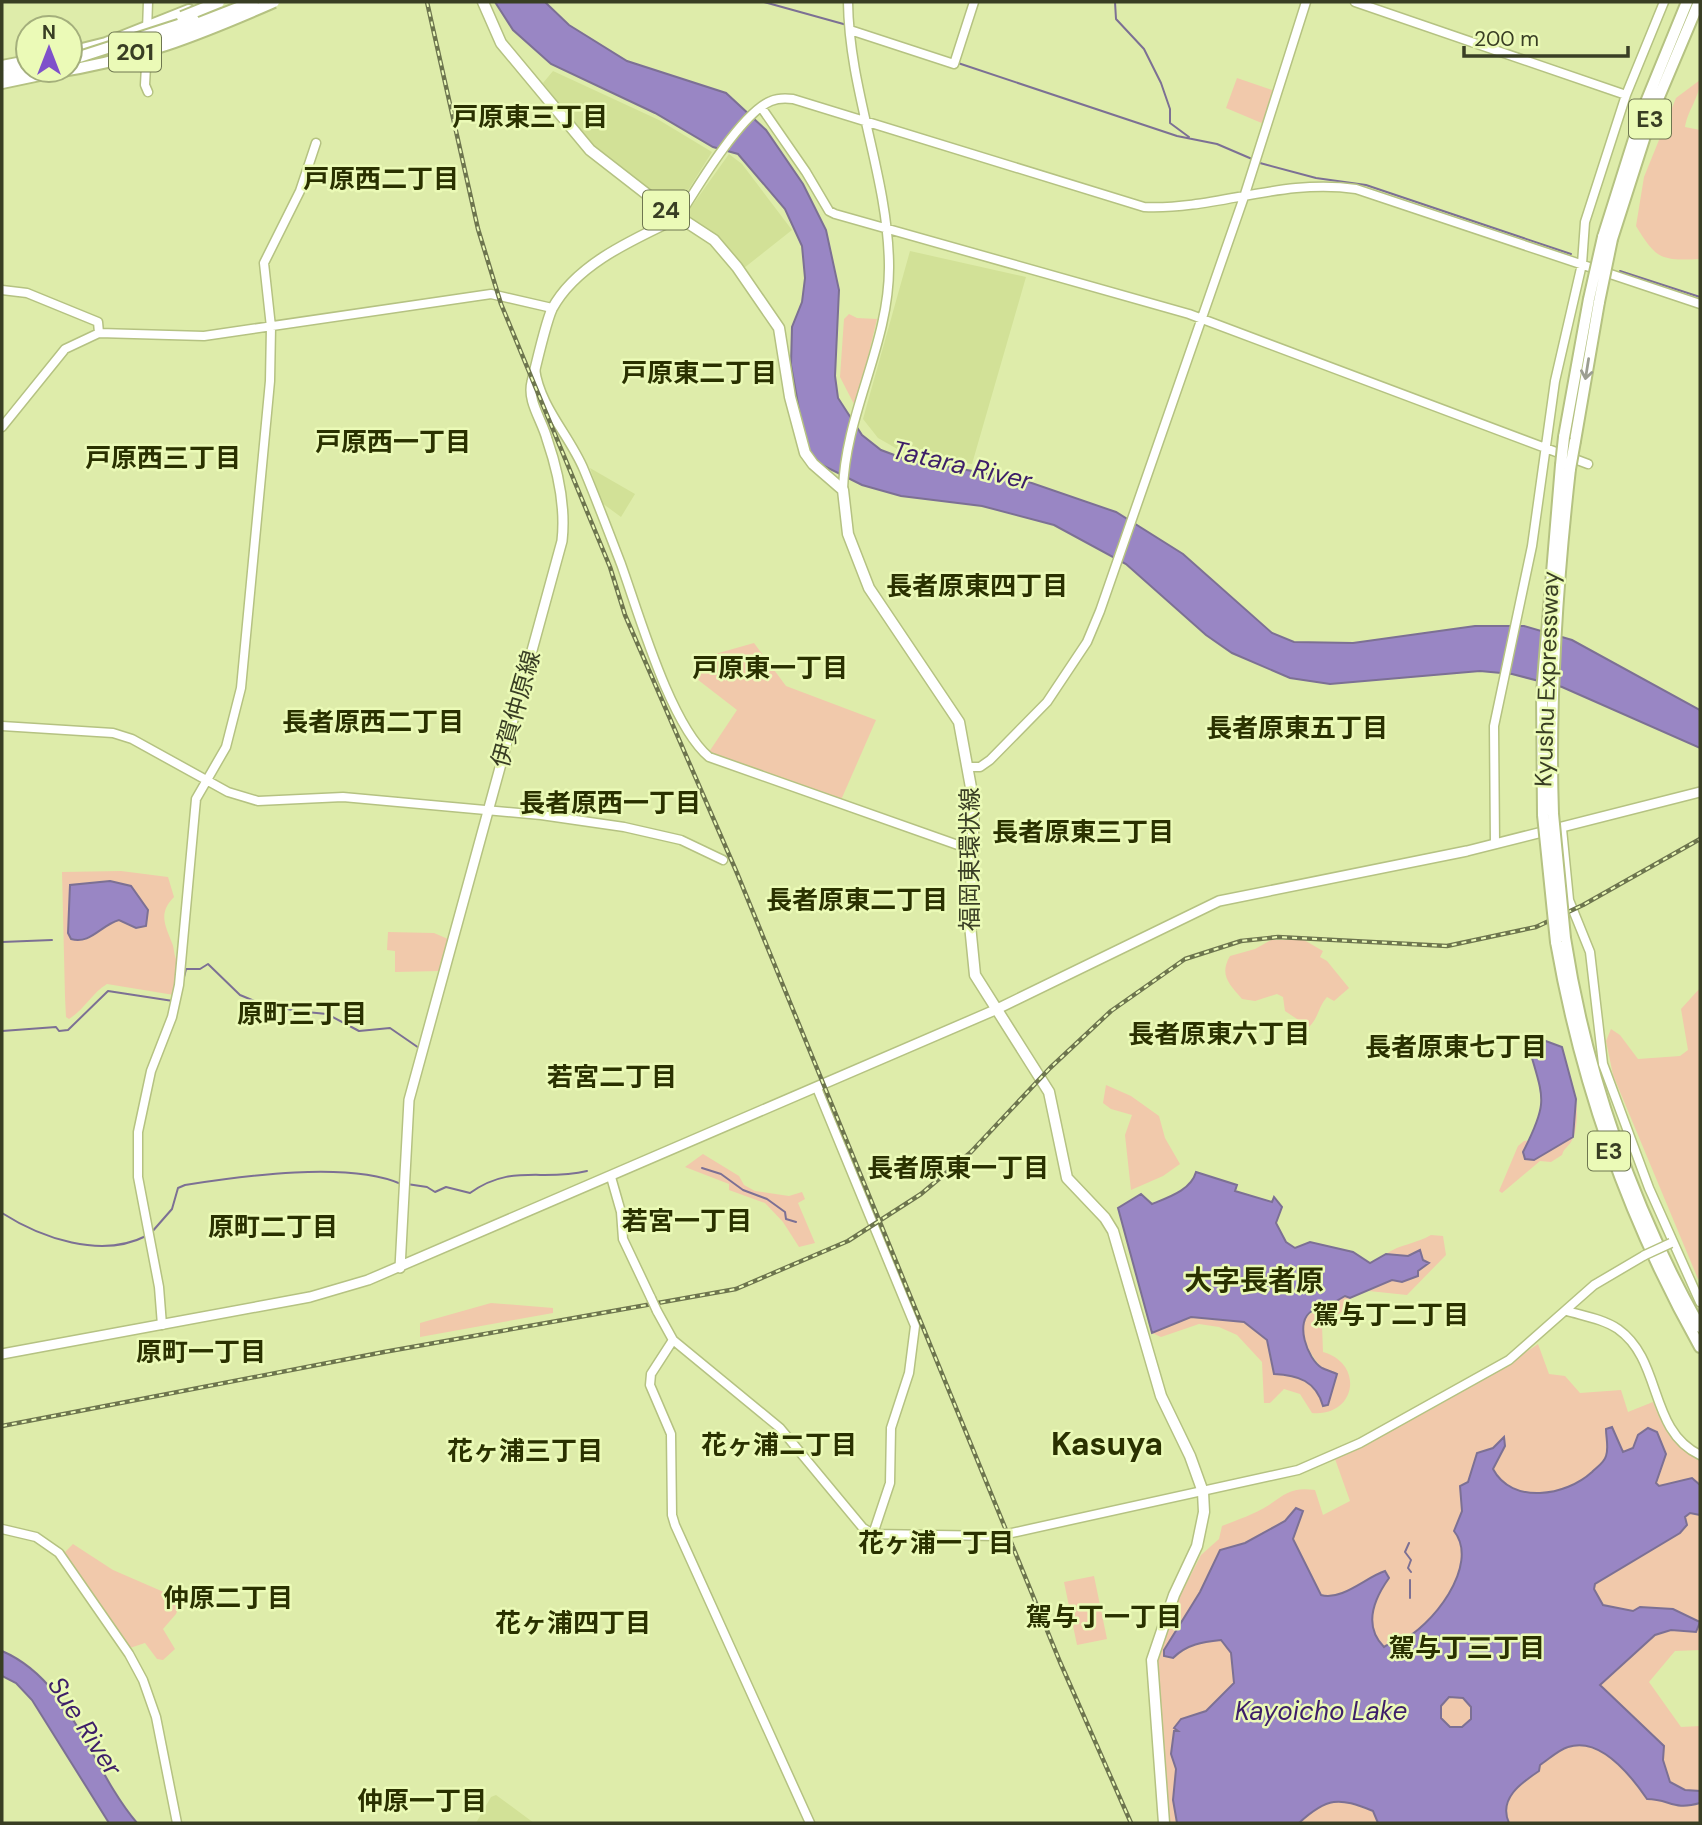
<svg xmlns="http://www.w3.org/2000/svg" width="1702" height="1825" viewBox="0 0 1702 1825" font-family="'DM Sans','Noto Sans JP',sans-serif">
	<style>
		.built { fill: #d2e197 }
		.green { fill: #f1c9ab }
		.water { fill: #9986c4; stroke: #7c7094; stroke-width: 2; fill-rule: evenodd }
		.lines { fill: none; stroke-linecap: round; stroke-linejoin: round }
		.stream { stroke: #7c7094; stroke-width: 2 }
		.tertiary-casing { stroke: #b5c282; stroke-width: 11 }
		.secondary-casing { stroke: #b5c282; stroke-width: 12 }
		.primary-casing { stroke: #b5c282; stroke-width: 13 }
		.trunk-casing { stroke: #b5c282; stroke-width: 14 }
		.motorway-casing { stroke: #b5c282; stroke-width: 14 }
		.tertiary { stroke: #fff; stroke-width: 8 }
		.secondary { stroke: #fff; stroke-width: 9 }
		.primary { stroke: #fff; stroke-width: 10 }
		.trunk { stroke: #fff; stroke-width: 10 }
		.motorway { stroke: #fff; stroke-width: 10 }
		.rail-casing { stroke: #6d754e; stroke-width: 4.5 }
		.rail { stroke: #ebfab7; stroke-width: 2; stroke-dasharray: 5; stroke-linecap: butt }
		.tertiary-bridge-casing { stroke: #b5c282; stroke-width: 11; stroke-linecap: butt }
		.motorway-bridge-casing { stroke: #b5c282; stroke-width: 14; stroke-linecap: butt }
		.tertiary-bridge { stroke: #fff; stroke-width: 8 }
		.motorway-bridge { stroke: #fff; stroke-width: 10 }
		.oneway { stroke: #9c9e92 }
		.labels { text-anchor: middle; stroke-width: 5; stroke-linejoin: round; paint-order: stroke }
		.shield { fill: #ebfab7; stroke: #6e7650; stroke-width: 2 }
		.shield-label { font-size: 23px; font-weight: bold; fill: #393e24 }
		.street-label { font-size: 24px; fill: #393e24; stroke: #ebfab7 }
		.neighbourhood-label { font-size: 26px; font-weight: bold; fill: #2a3100; stroke: #ebfab7 }
		.water-label { font-size: 26px; font-style: italic; fill: #3d1e69; stroke: #ebfab7 }
		.quarter-label { font-size: 28px; font-weight: bold; fill: #2a3100; stroke: #ebfab7 }
		.district-label { font-size: 32px; font-weight: bold; fill: #2a3100; stroke: #ebfab7 }
	</style>
	<rect width="100%" height="100%" fill="#deecaa"/>
	<!-- built -->
	<path class="built" d="M553 71 659 120 712 152 675 211 594 148 543 83Z
		M729 154 742 164 792 230 744 268 720 238 689 217V210Z
		M910 251 1026 277 972 464 908 455 878 438 863 419Z
		M590 468 635 494 621 517 602 503Z
		M496 1795 534 1823H476L491 1797Z"/>
	<!-- green -->
	<path class="green" d="M1237 78 1275 91 1264 124 1226 108Z
		M1700 80C1700 97 1688 109 1685 127L1700 130V259C1661 261 1656 259 1636 226L1644 177 1676 98Z
		M849 314 857 318 877 319 856 408 840 377 844 319Z
		M754 643 786 686 876 720 841 800 709 752 737 710 693 676 708 656Z
		M121 871 168 877 174 897C158 913 165 925 172 943 175 950 173 956 179 964L174 995 107 984C92 993 85 1009 69 1019L66 1017 65 997 62 872Z
		M388 932 434 933 448 939 439 971 395 972V951L387 950Z
		M1271 940H1304L1323 951 1320 957 1327 961 1349 988 1334 1001 1327 997C1318 1007 1319 1017 1309 1027L1285 1011 1283 997 1277 994 1255 1001 1242 999C1229 984 1219 975 1230 956L1255 949Z
		M1700 988V1279H1698L1613 1075 1606 1041 1611 1029 1620 1035 1638 1059 1680 1056 1688 1050 1681 1009Z
		M1106 1085 1131 1096 1159 1116 1165 1138 1180 1164 1163 1176 1131 1190 1125 1135 1132 1115 1111 1109 1103 1103Z
		M1575 1096C1578 1108 1578 1131 1571 1142 1567 1148 1564 1148 1562 1155L1551 1162 1540 1161 1502 1193 1499 1191 1518 1146 1524 1141 1545 1139Z
		M703 1154 739 1176 744 1185 755 1191 789 1196 802 1192 805 1199 798 1203 815 1243 799 1247 783 1222 765 1203 729 1190V1184L685 1167Z
		M1431 1235 1443 1236 1446 1255 1407 1295 1369 1291 1392 1280 1402 1282 1417 1276 1418 1271 1408 1256 1386 1254C1400 1244 1416 1244 1431 1235Z
		M1345 1296 1350 1298 1349 1307 1322 1325 1323 1352C1365 1364 1356 1417 1312 1413L1300 1394 1284 1389 1270 1403H1264L1262 1362 1237 1335 1219 1327 1199 1324 1161 1337 1152 1333 1191 1317 1244 1322 1267 1340 1274 1374 1296 1375 1318 1391 1321 1367C1300 1342 1289 1309 1333 1309V1303Z
		M491 1303 553 1308V1313L420 1337V1323Z
		M1538 1344 1549 1374 1565 1376 1580 1393 1621 1390 1628 1412 1653 1402C1664 1430 1674 1445 1700 1459V1650L1675 1651 1649 1682 1681 1727 1700 1726V1823H1169L1164 1793 1156 1650 1164 1627 1201 1555 1219 1539 1222 1526C1237 1520 1255 1514 1269 1505 1286 1493 1293 1487 1315 1490L1323 1515 1350 1501 1335 1459C1405 1425 1473 1388 1538 1344Z
		M73 1544 113 1570 166 1593 179 1606 176 1614 163 1629 175 1649 163 1660 157 1659 145 1643 130 1648 64 1553Z
		M1094 1576 1107 1639 1077 1645 1064 1582Z"/>
	<!-- water -->
	<path class="water" d="M495 2H545L569 25 627 61 726 93 766 130 803 184 826 230 839 290 835 376 838 398 862 435 881 450 905 459 1023 480 1116 512 1183 554 1272 633 1294 642 1353 643 1475 626H1524L1572 640 1700 710V748L1562 687 1512 674 1480 671 1330 684 1290 678 1232 653 1206 635 1126 564 1054 525 982 506 901 496 862 485 816 462 808 449 802 426 791 365 792 327 802 302 805 278 802 246 785 209 738 154 713 147 655 113 551 64 513 30Z
		M110 881 131 886 148 910 146 926 136 928 119 920C101 925 90 945 71 939L68 933 70 885Z
		M1543 1040 1562 1047 1576 1099 1573 1137 1534 1160 1525 1159 1523 1152C1550 1099 1543 1099 1528 1044Z
		M1196 1172 1237 1185 1235 1191 1272 1202 1274 1197 1282 1207 1276 1223 1286 1242 1295 1248 1310 1242 1353 1252 1370 1263 1386 1254 1408 1256 1420 1250 1423 1260 1429 1263 1418 1271V1276L1402 1282 1392 1280 1350 1298 1345 1296 1333 1303 1334 1309C1327 1309 1318 1307 1312 1311 1294 1321 1307 1359 1322 1368 1326 1370 1333 1372 1337 1374L1328 1405 1323 1406C1316 1381 1298 1375 1274 1374L1267 1340 1244 1322 1191 1317 1152 1333 1118 1208 1141 1194 1152 1204C1169 1197 1191 1190 1196 1172Z
		M1612 1427 1623 1452 1633 1448 1638 1435 1648 1428 1657 1432 1666 1454 1656 1483 1659 1486 1692 1478 1700 1485V1515L1690 1513 1685 1517 1687 1525 1680 1533 1595 1584 1594 1589 1603 1605 1633 1611 1640 1607 1673 1609 1700 1622 1696 1632 1671 1630 1655 1635 1600 1685 1664 1746 1663 1760 1670 1782 1685 1790 1700 1791V1803C1673 1811 1670 1799 1647 1799 1632 1777 1601 1736 1568 1747 1558 1750 1548 1760 1540 1765L1539 1771C1521 1783 1498 1799 1509 1823H1378L1373 1811C1339 1797 1327 1797 1299 1823H1177L1173 1800 1176 1769 1171 1754 1174 1731H1178L1174 1728 1181 1719 1206 1711 1234 1683 1231 1653 1221 1640C1203 1642 1187 1644 1173 1658L1164 1656V1650L1200 1592 1220 1550 1245 1543 1285 1521 1296 1508 1303 1511 1293 1539 1321 1595C1342 1601 1366 1577 1385 1571L1389 1578C1374 1599 1363 1626 1384 1647 1389 1642 1393 1645 1399 1642 1431 1628 1481 1565 1454 1531L1462 1511 1460 1486 1468 1482 1477 1453 1493 1448 1504 1437 1505 1446 1493 1469C1512 1505 1566 1496 1592 1472 1597 1467 1604 1463 1606 1456 1609 1448 1606 1438 1606 1429ZM1449 1697 1463 1698 1471 1707V1719L1462 1727H1450L1441 1718V1706Z
		M2 1651C72 1681 90 1768 137 1823H109L32 1700 16 1683 2 1676Z"/>
	<g class="lines">
		<!-- stream -->
		<path class="stream" d="M764 2 847 25
			M1115 2 1116 19 1144 49 1161 83 1170 109V123L1189 137
			M859 29 953 60
			M958 63 1177 136 1217 144 1252 159
			M1260 163 1316 178 1366 185 1571 254
			M1620 271 1700 297
			M2 942 52 940
			M178 1001 186 969H200L208 964 240 995 257 1002 296 1011 327 1014 359 1031 390 1028 419 1048
			M2 1031 56 1027 59 1031 68 1030 108 991 173 1001
			M702 1168 721 1174 743 1190 767 1199 785 1212 786 1219 796 1222
			M407 1184 427 1187 435 1192 446 1187 470 1193C512 1163 541 1182 587 1171
			M2 1213C41 1238 101 1259 146 1236
			M151 1233 172 1209 178 1188 185 1185C243 1176 348 1161 401 1184
			M1409 1543 1405 1552 1411 1560 1408 1568 1411 1572
			M1410 1580V1598"/>
		<!-- tertiary casing -->
		<g class="tertiary-casing">
			<path id="tertiary" d="M1355 2 1626 95
				M147 30 148 2
				M850 30 954 64 974 2
				M147 47 145 85 148 92
				M761 107 806 172 829 211 835 214 1189 314 1588 464
				M678 218C696 189 741 113 771 101 778 98 785 98 793 99L1144 207C1217 210 1281 178 1356 189L1700 304
				M2 290 27 293 98 322 99 333
				M535 369C540 407 570 436 584 470 597 501 609 533 621 564 639 614 670 724 709 757L972 850
				M2 427 65 349 99 333 204 336 491 294 552 308
				M843 490C845 413 890 343 889 265 888 176 849 91 848 2
				M2 726 113 733 132 739 228 792 258 801 343 797 541 815 624 827 681 840 723 860
				M969 767H980L990 760 1047 702 1087 642 1100 611 1245 194 1306 2
				M1562 829 1569 900 1590 952 1603 1064 1649 1188 1700 1302
				M1495 844 1494 726 1532 546 1555 381 1582 264 1585 222 1626 95 1664 2
				M817 1088 915 1326 909 1373 891 1428 890 1483 873 1534
				M611 1177 621 1212 623 1239 651 1298
				M657 1311 673 1340 651 1374 650 1385 671 1434 672 1515 675 1525 810 1823
				M1567 1311C1584 1316 1603 1319 1618 1329 1663 1361 1648 1430 1700 1455
				M162 1325 159 1287 138 1177V1132L151 1071 172 1017 179 985 196 799 226 747 241 688 270 381 271 327 264 263 300 191 316 143
				M673 1340 780 1428 863 1528 873 1534 998 1536 1298 1470 1360 1443 1509 1360 1594 1285 1645 1255
				M2 1529 36 1537 59 1553 129 1654 143 1680 156 1717 177 1823"/>
		</g>
		<!-- secondary casing -->
		<g class="secondary-casing">
			<path id="secondary" d="M400 1268 409 1100 562 541C566 506 558 471 547 439 542 420 527 401 532 382 536 365 546 322 552 309 576 264 634 239 678 218
				M2 1354 310 1297 368 1280 995 1010 1219 901 1467 851 1700 792"/>
		</g>
		<!-- primary casing -->
		<g class="primary-casing">
			<path id="primary" d="M483 2 501 43 590 150 662 206 714 240 737 267 779 328 790 397 805 453 813 464 843 490 848 534 869 588 959 722 974 804 970 925 975 975 1049 1092 1067 1178 1105 1218 1113 1231 1161 1396 1190 1456 1203 1492 1204 1512 1197 1546 1174 1595 1152 1660 1164 1823"/>
		</g>
		<!-- trunk casing -->
		<g class="trunk-casing">
			<path id="trunk" d="M70 52 106 43 189 10
				M2 66 28 61"/>
		</g>
		<!-- motorway casing -->
		<g class="motorway-casing">
			<path id="motorway" d="M2 76 29 70
				M2 83 59 71
				M1603 237 1644 107 1687 2
				M1612 239 1653 111 1699 2
				M1564 437 1589 299
				M1575 441 1599 302
				M1553 814C1549 698 1557 584 1570 469
				M1543 815 1542 693 1561 465
				M1565 938C1586 1074 1633 1208 1700 1327
				M1556 942C1581 1085 1629 1221 1700 1347"/>
		</g>
		<!-- tertiary -->
		<use href="#tertiary" class="tertiary"/>
		<!-- secondary -->
		<use href="#secondary" class="secondary"/>
		<!-- primary -->
		<use href="#primary" class="primary"/>
		<!-- trunk -->
		<use href="#trunk" class="trunk"/>
		<!-- motorway -->
		<use href="#motorway" class="motorway"/>
		<!-- rail casing -->
		<g class="rail-casing">
			<path id="rail" d="M427 2 478 229 501 304 610 567 625 615 737 873 1060 1662 1131 1823
				M2 1426 384 1352 736 1289 848 1241 921 1194 971 1152 1050 1068 1111 1011 1185 959 1241 941 1278 937 1447 946 1536 927 1583 905 1700 839"/>
		</g>
		<!-- rail -->
		<use href="#rail" class="rail"/>
		<!-- tertiary-bridge casing -->
		<g class="tertiary-bridge-casing">
			<path id="tertiary-bridge" d="M1645 1255 1671 1243
				M651 1298 657 1311"/>
		</g>
		<!-- motorway-bridge casing -->
		<g class="motorway-bridge-casing">
			<path id="motorway-bridge" d="M182 17 219 2
				M125 52 253 2
				M70 60 194 20
				M50 73C131 62 201 34 274 2
				M1589 299 1603 237
				M1599 302 1612 239
				M1561 465 1564 437
				M1570 469 1575 441
				M1553 814 1565 938
				M1543 815 1556 942"/>
		</g>
		<!-- tertiary-bridge -->
		<use href="#tertiary-bridge" class="tertiary-bridge"/>
		<!-- motorway-bridge -->
		<use href="#motorway-bridge" class="motorway-bridge"/>
	</g>
	<!-- one-way arrows -->
	<defs><path id="oneway-shaft" d="M-6 0H5M1.5-3L5.5 0L1.5 3" fill="none" stroke-width="1.6" stroke-linecap="round" stroke-linejoin="round" transform="scale(1.75)"/></defs>
	<use class="oneway" href="#oneway-shaft" transform="translate(1587 369) rotate(99)"/>
	<g class="labels">
		<!-- shield labels -->
		<g class="shield">
			<rect x="109" y="32.5" width="52" height="39" rx="5"/>
			<rect x="1629" y="99.5" width="42" height="39" rx="5"/>
			<rect x="643" y="190.5" width="46" height="39" rx="5"/>
			<rect x="1588" y="1131.5" width="42" height="39" rx="5"/>
		</g>
		<g class="shield-label">
			<text x="135" y="60">201</text>
			<text x="1650" y="127">E3</text>
			<text x="666" y="218">24</text>
			<text x="1609" y="1159">E3</text>
		</g>
		<!-- street labels -->
		<g class="street-label">
			<text transform="translate(1547 679) rotate(-88)" y="8">Kyushu Expressway</text>
			<text transform="translate(516 709) rotate(-74)" y="8">伊賀仲原線</text>
			<text transform="translate(970 859) rotate(-90)" y="8">福岡東環状線</text>
		</g>
		<!-- neighbourhood labels -->
		<g class="neighbourhood-label">
			<text x="530" y="126">戸原東三丁目</text>
			<text x="381" y="188">戸原西二丁目</text>
			<text x="699" y="382">戸原東二丁目</text>
			<text x="393" y="451">戸原西一丁目</text>
			<text x="163" y="467">戸原西三丁目</text>
			<text x="977" y="595">長者原東四丁目</text>
			<text x="770" y="677">戸原東一丁目</text>
			<text x="373" y="731">長者原西二丁目</text>
			<text x="1297" y="737">長者原東五丁目</text>
			<text x="610" y="812">長者原西一丁目</text>
			<text x="1083" y="841">長者原東三丁目</text>
			<text x="857" y="909">長者原東二丁目</text>
			<text x="302" y="1023">原町三丁目</text>
			<text x="1219" y="1043">長者原東六丁目</text>
			<text x="1456" y="1056">長者原東七丁目</text>
			<text x="612" y="1086">若宮二丁目</text>
			<text x="958" y="1177">長者原東一丁目</text>
			<text x="687" y="1230">若宮一丁目</text>
			<text x="273" y="1236">原町二丁目</text>
			<text x="1391" y="1324">駕与丁二丁目</text>
			<text x="201" y="1361">原町一丁目</text>
			<text x="779" y="1454">花ヶ浦二丁目</text>
			<text x="525" y="1460">花ヶ浦三丁目</text>
			<text x="936" y="1552">花ヶ浦一丁目</text>
			<text x="228" y="1607">仲原二丁目</text>
			<text x="1104" y="1626">駕与丁一丁目</text>
			<text x="573" y="1632">花ヶ浦四丁目</text>
			<text x="1467" y="1657">駕与丁三丁目</text>
			<text x="422" y="1810">仲原一丁目</text>
		</g>
		<!-- water labels -->
		<g class="water-label">
			<text transform="translate(962 465) rotate(13)" y="9">Tatara River</text>
			<text x="1321" y="1720">Kayoicho Lake</text>
			<text transform="translate(85 1726) rotate(57)" y="9">Sue River</text>
		</g>
		<!-- quarter labels -->
		<g class="quarter-label">
			<text x="1254" y="1290">大字長者原</text>
		</g>
		<!-- district labels -->
		<g class="district-label">
			<text x="1107" y="1455">Kasuya</text>
		</g>
	</g>
	<!-- border -->
	<rect width="1702" height="1825" fill="none" stroke="#393e24" stroke-width="7"/>
	<!-- north arrow -->
	<g transform="translate(49 49)"><circle r="33" fill="#ebfab7" stroke="#a4af7c" stroke-width="2"/>
	<path d="M0-5L12 26L0 18L-12 26Z" fill="#7f51ca"/>
	<text y="-10" font-size="19" font-weight="bold" text-anchor="middle" fill="#393e24">N</text>
	</g>
	<!-- scale -->
	<path d="M1464 46v10h164v-10" fill="none" stroke="#393e24" stroke-width="3.5"/>
	<text x="1474" y="46" font-size="21" fill="#393e24" stroke="#ebfab7" stroke-width="5" paint-order="stroke">200 m</text>
</svg>
